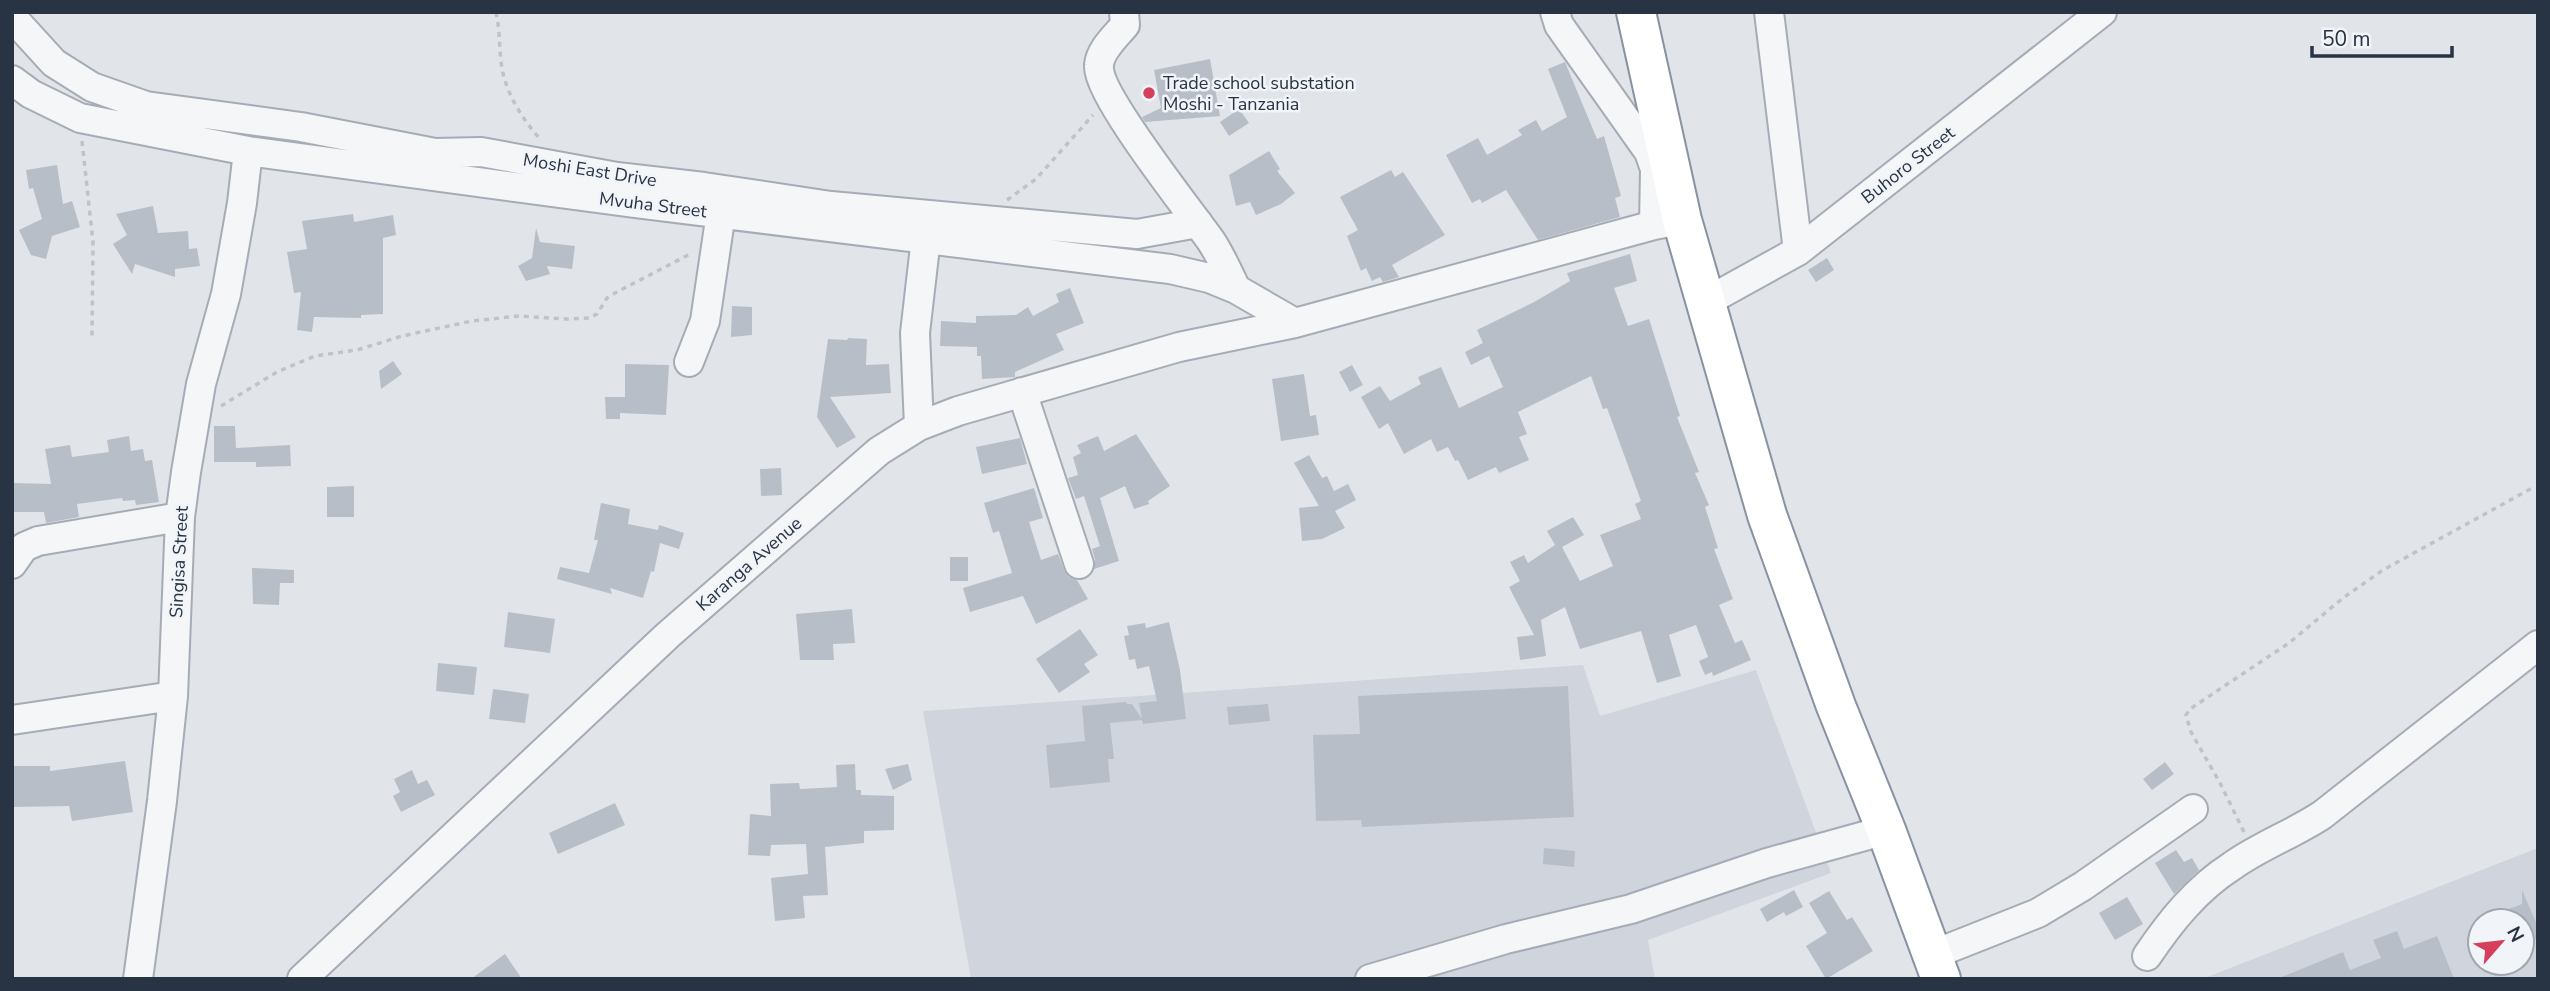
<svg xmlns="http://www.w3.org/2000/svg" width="2550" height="991" viewBox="0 0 2550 991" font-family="'Nunito Sans',sans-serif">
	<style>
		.built { fill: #cfd4dd; fill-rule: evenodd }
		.building { fill: #b8bec8 }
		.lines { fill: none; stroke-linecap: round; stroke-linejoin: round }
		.minor-casing { stroke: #a6acb5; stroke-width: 32 }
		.highway-casing { stroke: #8793a2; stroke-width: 42 }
		.path { stroke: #bfc3c9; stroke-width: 3.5; stroke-dasharray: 5 5; stroke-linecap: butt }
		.minor { stroke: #f4f6f8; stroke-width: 28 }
		.highway { stroke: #fff; stroke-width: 38 }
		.poi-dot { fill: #d63f5c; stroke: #f1f4f8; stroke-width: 2.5 }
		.labels { text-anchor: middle; stroke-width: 5; stroke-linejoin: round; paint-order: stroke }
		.poi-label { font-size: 18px; fill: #283343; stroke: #f1f4f8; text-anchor: start }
		.street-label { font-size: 18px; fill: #283343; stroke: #f1f4f8 }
	</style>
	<rect width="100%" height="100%" fill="#e1e5ea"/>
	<!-- built -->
	<path class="built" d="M1583 665 1600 716 1756 670 1831 873 1648 940 1655 979H971L923 711Z
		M2538 848V979H2202ZM2480 921H2522V963H2480Z"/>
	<!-- building -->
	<path class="building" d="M1210 59 1220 116 1145 122 1142 117 1161 108 1154 70Z
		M1565 62 1597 139 1604 136 1621 196 1615 198 1620 217 1538 240 1506 190 1482 203 1480 199 1472 203 1446 155 1478 138 1487 155 1522 135 1518 130 1536 120 1542 131 1567 117 1548 69Z
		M1239 109 1249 123 1229 136 1220 122Z
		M1269 151 1280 169 1277 171 1295 193 1281 204 1256 215 1250 202 1236 206 1229 175Z
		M57 165 63 204 72 201 80 227 52 236 46 259 31 255 19 230 42 219 33 188 29 189 26 170Z
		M1391 170 1395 177 1403 172 1445 235 1392 265 1399 277 1383 282 1380 277 1372 281 1366 268 1361 271 1347 236 1358 230 1340 197Z
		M153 206 158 233 188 231 189 249 197 248 200 266 175 269V277L135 264 132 274 113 244 127 235 116 214Z
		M353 214 354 222 393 215 396 235 383 238V314L361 315V318L314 317 312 332 297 330 301 292 294 293 287 252 307 249 302 221Z
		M536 228 540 242 575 246 572 269 547 266 550 274 526 281 518 266 532 258Z
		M1630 254 1637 281 1614 288 1628 326 1649 319 1680 416 1677 417 1699 472 1695 473 1709 505 1705 507 1718 548 1714 549 1733 599 1719 605 1735 643 1742 640 1751 660 1713 676 1712 672 1705 675 1699 661 1708 657 1696 625 1669 635 1681 676 1657 683 1641 631 1580 649 1565 607 1541 620 1546 656 1520 660 1517 637 1534 635 1509 587 1520 581 1510 562 1524 555 1528 563 1555 545 1547 531 1573 517 1584 535 1562 547 1580 581 1613 566 1600 535 1641 519 1635 504 1641 501 1607 408 1603 409 1591 376 1518 412 1527 434 1519 437 1529 460 1499 473 1496 467 1468 480 1458 460 1455 461 1448 447 1437 452 1431 439 1404 454 1388 423 1379 429 1361 397 1380 386 1390 401 1421 384 1418 377 1441 367 1459 408 1503 387 1489 356 1471 365 1465 352 1483 343 1477 330 1536 301 1570 281 1567 273Z
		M1827 258 1834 270 1816 282 1808 270Z
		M1070 288 1084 323 1056 334 1064 350 1015 372V377L982 379 981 356H977V347L940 346 941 321 976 323V316L1016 315 1028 307 1033 316 1059 302 1056 294Z
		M732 306 752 307V335L731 337Z
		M848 338 867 339 866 365 889 364 891 393 830 397 856 437 837 448 817 417 828 339 847 340Z
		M393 361 402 374 381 389 379 371Z
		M625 364 669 365 666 415 620 413V419H606L605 397H625Z
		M1352 365 1363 385 1350 392 1339 372Z
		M1304 374 1310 416 1316 415 1319 435 1281 441 1272 379Z
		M214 426H235L236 448 290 445 291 466 256 467V462H214Z
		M1136 434 1170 486 1148 501 1149 504 1134 509 1125 486 1100 498 1119 561 1094 569 1095 559 1092 549 1100 546 1084 496 1076 499 1068 478 1078 475 1073 457 1081 453 1077 445 1098 436 1104 451Z
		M129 436 131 451 143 449 145 461 152 460 159 502 136 505 135 500 123 501 122 498 77 504 79 517 46 523 44 512H12V483L51 484 45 449 70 445 72 457 109 452 107 440Z
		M1020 438 1027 464 982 474 976 447Z
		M1309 455 1322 478 1327 476 1334 491 1348 484 1356 500 1335 511 1345 528 1322 539 1302 541 1299 508 1319 506 1294 463Z
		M781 468 782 495 761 496 760 469Z
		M354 486V517H327V487Z
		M1034 488 1043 518 1029 522 1041 560 1058 554 1064 570 1069 577 1077 580 1088 599 1036 624 1023 596 970 612 963 588 1012 573 999 531 993 533 984 503Z
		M601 503 630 509 628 524 658 530 659 525 684 533 679 549 660 543 654 572 651 571 643 598 610 588 612 594 557 579 560 567 589 573 598 540H594Z
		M950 557H968V581H950Z
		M252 568 294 570V583H280L279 605 253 604Z
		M852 609 855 643 833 644 834 660H800L796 614Z
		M508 612 555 619 550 653 504 647Z
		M1169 622 1180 670 1186 719 1143 724 1142 720 1110 723 1114 759H1108L1110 782 1050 788 1046 745 1085 741 1082 706 1126 702 1127 704H1132L1142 719 1139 703 1157 701 1149 666 1137 669 1135 659 1129 660 1124 636 1129 635 1127 626 1145 623 1146 628Z
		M1080 629 1098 655 1084 664 1090 672 1059 693 1036 659Z
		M438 663 477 667 474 695 436 691Z
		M1568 686 1574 817 1362 827 1361 820 1316 821 1313 735 1360 734 1358 696Z
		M493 689 529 694 525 723 489 719Z
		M1268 704 1270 721 1229 725 1227 707Z
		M125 761 133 812 72 821 69 806 12 807V766H50V771Z
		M2165 762 2174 774 2152 790 2143 779Z
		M855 764 856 790H861V795L894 796V830L864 831V843L825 847 828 895 803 896 805 918 775 921 771 878 808 874 806 844 771 845 770 856 748 855 750 814 771 816 770 784 799 783 800 789 837 787 836 765Z
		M908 764 912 780 893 790 885 769Z
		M412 770 418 784 427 780 435 795 401 812 393 796 400 792 394 779Z
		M615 803 625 825 558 854 549 833Z
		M1544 848 1575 851 1574 867 1543 864Z
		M2176 850 2184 862 2192 858 2199 870 2174 894 2155 863Z
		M1794 890 1803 907 1786 916 1784 912 1767 922 1760 909Z
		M2522 890 2538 927V938L2522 944V921L2481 920 2522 904Z
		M1829 891 1847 920 1852 917 1873 951 1826 979 1806 946 1827 933 1809 903Z
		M2127 897 2143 924 2115 940 2099 913Z
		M2397 931 2404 949 2437 936 2454 979H2277L2343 952 2350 970 2381 958 2373 940Z
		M505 954 522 979H471Z"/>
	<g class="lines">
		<!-- minor casing -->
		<g class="minor-casing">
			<path id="minor" d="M1124 12 1125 25C1116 36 1100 50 1099 65 1096 94 1190 211 1211 241 1221 256 1228 272 1236 289
				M1555 12 1559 25 1649 152 1655 169 1654 225
				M1769 12 1798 251
				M12 17 54 63 92 87 146 106 301 127 435 153 481 152 617 177 704 187 831 206 1137 234 1198 223
				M12 80 31 94 80 118 248 151 634 203 1170 269 1209 278 1236 289 1295 323
				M1704 303 1798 251 2102 12
				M689 362 705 321 721 213
				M1022 392 1079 564
				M919 426 915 333 926 238
				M12 564 24 547 38 541 180 517
				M12 720 173 696
				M1932 955 2038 913 2083 886 2193 809
				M2147 956C2170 922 2196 889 2232 866 2260 846 2293 834 2322 815L2538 645
				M138 979 162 801 173 696 180 517 186 472 201 384 226 294 242 203 248 151
				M302 979 668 635 879 451 919 426 958 411 1179 347 1295 323 1654 225 1682 220
				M1370 979 1506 939 1631 909 1767 863 1886 830"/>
		</g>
		<!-- highway casing -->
		<g class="highway-casing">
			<path id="highway" d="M1636 12 1682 220 1767 515 1836 706 1886 830 1941 979"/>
		</g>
		<!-- path -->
		<path class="path" d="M496 12C500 31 499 44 501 61 504 91 521 117 540 139
			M82 141 93 242 92 339
			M1007 200 1036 179 1093 115
			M221 406 277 372 315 356 357 350 402 336 472 321 519 316 566 319 589 318 597 314 607 298 615 293 692 253
			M2244 832 2220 783 2191 732 2186 715 2190 709 2289 643 2343 598 2383 570 2534 487"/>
		<!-- minor -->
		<use href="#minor" class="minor"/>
		<!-- highway -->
		<use href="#highway" class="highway"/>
	</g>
	<!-- markers -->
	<circle class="poi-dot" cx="1149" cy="93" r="7"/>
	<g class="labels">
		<!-- poi labels -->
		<g class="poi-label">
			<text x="1163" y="89">Trade school substation<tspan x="1163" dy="21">Moshi - Tanzania</tspan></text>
		</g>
		<!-- street labels -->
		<g class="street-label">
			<text transform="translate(1908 165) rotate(-38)" y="6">Buhoro Street</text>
			<text transform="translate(590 170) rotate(9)" y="6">Moshi East Drive</text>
			<text transform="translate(653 205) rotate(7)" y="6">Mvuha Street</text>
			<text transform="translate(179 562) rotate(-87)" y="6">Singisa Street</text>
			<text transform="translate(749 564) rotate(-41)" y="6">Karanga Avenue</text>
		</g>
	</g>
	<!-- border -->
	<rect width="2550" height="991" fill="none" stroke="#283343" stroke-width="28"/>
	<!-- north arrow -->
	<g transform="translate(2501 942) rotate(62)"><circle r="33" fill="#f1f4f8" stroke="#a1a7b0" stroke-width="2"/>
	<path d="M0-5L12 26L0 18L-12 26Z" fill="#d63f5c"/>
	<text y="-10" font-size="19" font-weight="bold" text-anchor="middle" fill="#283343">N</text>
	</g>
	<!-- scale -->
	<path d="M2312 46v10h140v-10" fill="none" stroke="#283343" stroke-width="3.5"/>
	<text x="2322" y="46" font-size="21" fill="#283343" stroke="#f1f4f8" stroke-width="5" paint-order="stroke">50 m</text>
</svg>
